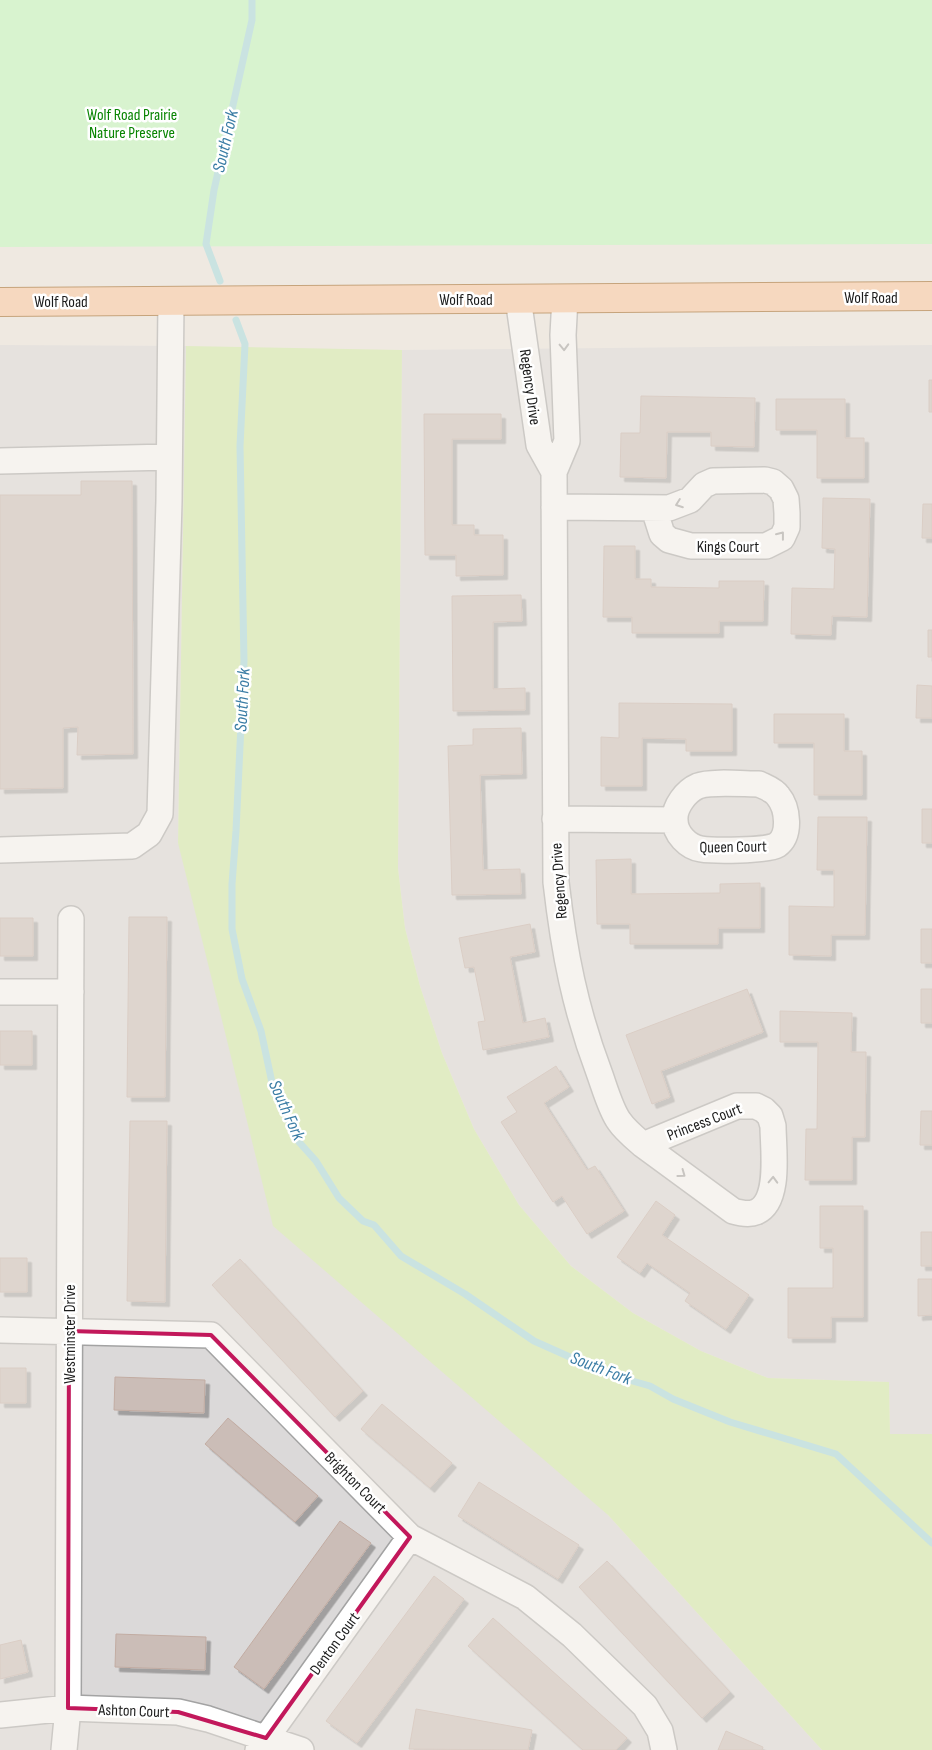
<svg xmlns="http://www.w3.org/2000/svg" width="932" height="1750" viewBox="0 0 932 1750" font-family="'Sofia Sans Condensed',sans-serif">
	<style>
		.residential { fill: #dbd9d9 }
		.grass { fill: #d1efa1 }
		.park { fill: #bcfeb9 }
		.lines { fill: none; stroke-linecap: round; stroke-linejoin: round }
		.stream { stroke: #9ddbe1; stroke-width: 7 }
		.building { fill: #cbbdb7; stroke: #c2aca2; filter: url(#shadow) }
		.minor-casing { stroke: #a3a3a3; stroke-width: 28 }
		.major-casing { stroke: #955000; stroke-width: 30 }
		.minor { stroke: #fff; stroke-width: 25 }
		.major { stroke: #ffc496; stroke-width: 28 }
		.oneway { stroke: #999 }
		.marked { fill: none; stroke: #c2185b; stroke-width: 4; stroke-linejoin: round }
		.labels { text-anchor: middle; stroke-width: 5; stroke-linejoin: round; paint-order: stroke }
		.park-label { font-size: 16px; fill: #078401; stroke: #fff }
		.street-label { font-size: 16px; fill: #1c1c1c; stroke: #fff }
		.water-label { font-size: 18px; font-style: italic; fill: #3b7da5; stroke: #fff }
	</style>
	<defs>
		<filter id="shadow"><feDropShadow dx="4.5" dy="4.5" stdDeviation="0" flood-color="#0004"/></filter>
	</defs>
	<rect width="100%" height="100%" fill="#efe9e1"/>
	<!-- residential -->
	<path class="residential" d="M0 345 186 346 178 843 608 1515 822 1750H0Z
		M932 345V1434H890L889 1382 768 1378 701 1351 633 1313 571 1266 519 1205 474 1129 442 1053 420 986 405 928 398 868 402 350Z"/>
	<!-- grass -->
	<path class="grass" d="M186 346 402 350 398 868 405 928 420 986 442 1053 474 1129 519 1205 571 1266 633 1313 701 1351 768 1378 889 1382 890 1434H932V1750H822L608 1515 273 1226 178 843Z"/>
	<!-- park -->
	<path class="park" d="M0 0H932V244L0 247Z"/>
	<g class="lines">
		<!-- stream -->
		<path class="stream" d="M220 281 206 244 214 190 252 20V0
			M236 320 245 344 240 446 244 661 236 831 232 884V929L242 979 261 1031 274 1092 299 1142 316 1161 339 1198 363 1221 374 1225 401 1256 465 1294 534 1341 608 1374 650 1386 673 1399 730 1422 836 1454 932 1543"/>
	</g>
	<!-- building -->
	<path class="building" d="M929 380H932V412H929Z
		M641 396 755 398 754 447 711 446V432H667L666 478 620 477 621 433H640Z
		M776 399H845V438H864V478H817V430H776Z
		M424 414H501V439H452V525H474V535H503V575L456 576V555H425Z
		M81 481H132L133 754 77 755 78 727 63 728V788L0 789V495H81Z
		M823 498 870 499 867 617 832 616 831 635 791 634 792 588 834 589 835 549 822 548Z
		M923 504H932V538H922Z
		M604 546H635V579H651V587L719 588V581H764L763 621H719V633H632V617H603Z
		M521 595 522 621 493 622V689L525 688V710L453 711 452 596Z
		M928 630H932V657H928Z
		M917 685 932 686V718H916Z
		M619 703 732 704V751H686V739L642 738V786H601V737L619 738Z
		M774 714H844V751H862V795H814V743H774Z
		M521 728 522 774 480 775 483 870 520 869 521 894 452 895 448 746 473 745V729Z
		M922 809H932V843H922Z
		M818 817H867L865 935H831V956L789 955V906L834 907V870H817Z
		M631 859V894L720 893V884L760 883V928H718V944H630V924H597L596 860Z
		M129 917H167L165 1097H127Z
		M0 918H33V956H0Z
		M530 924 535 952 510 957 523 1023 545 1018 549 1037 483 1050 478 1022 485 1021 474 967 465 968 459 938Z
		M921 929H932V963H921Z
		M747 989 763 1032 661 1071 670 1097 652 1104 626 1035Z
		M921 989H932V1023H921Z
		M780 1011 852 1013 851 1052H866L865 1137H852V1180H805L806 1129H817L818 1042H780Z
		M0 1031H32V1065H0Z
		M556 1066 569 1087 544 1103 587 1170 595 1166 624 1211 587 1234 562 1196 553 1202 501 1122 517 1112 507 1097Z
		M921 1111H932V1145H920Z
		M130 1121H167L165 1302 127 1301Z
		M656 1201 675 1215 662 1235 749 1295 726 1329 685 1301 690 1293 647 1263 640 1273 617 1257Z
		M820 1206H863V1317H831V1338H788V1288H833V1248H820Z
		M921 1232H932V1266H921Z
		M0 1258H27V1292H0Z
		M240 1259 363 1391 335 1417 212 1285Z
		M918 1279H932V1315L918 1316Z
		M0 1368H26V1403H0Z
		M115 1377 205 1380 204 1413 114 1410Z
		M382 1404 452 1463 430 1488 361 1429Z
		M228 1418 318 1496 295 1522 205 1444Z
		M479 1482 579 1545 558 1579 458 1516Z
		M340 1521 371 1543 264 1689 234 1667Z
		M607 1561 730 1692 702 1718 579 1587Z
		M434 1576 464 1599 357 1743 326 1721Z
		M493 1618 627 1738 616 1750H583L468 1646Z
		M116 1634 206 1637 205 1670 115 1667Z
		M21 1640 28 1672 0 1679V1645Z
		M416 1709 532 1730 528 1750 409 1749Z
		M726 1731 763 1747 762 1750H718Z"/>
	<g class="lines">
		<!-- minor casing -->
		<g class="minor-casing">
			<path id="minor" d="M518 298 539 445 554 472
				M565 298 563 335 567 441 554 472 556 882C564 952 575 1009 600 1075 605 1089 611 1110 619 1121 625 1130 635 1138 643 1145L733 1211C740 1213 749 1215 756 1212 781 1202 773 1148 773 1126L770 1116 764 1110 756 1106H737L643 1145
				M0 461 169 457
				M554 507 669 508 690 500 704 485 713 481 765 480 773 482 781 489 786 499 787 513V527L782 538 766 546H691L669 540 662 534 654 509
				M759 784C765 787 774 790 778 796 788 808 791 835 777 845 767 851 713 851 701 849 688 847 675 834 675 820 674 807 686 791 698 786 711 781 744 784 759 784Z
				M555 819 675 820
				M0 850 132 846 149 834 160 814 169 501 171 301
				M0 992H71
				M0 1330 211 1335 410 1537 525 1597 572 1635 645 1706 660 1731 664 1750
				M0 1715 68 1708 178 1712 208 1719 301 1750
				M64 1750 68 1708 71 919
				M258 1750 266 1738 410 1537"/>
		</g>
		<!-- major casing -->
		<g class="major-casing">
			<path id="major" d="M0 302 932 296"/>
		</g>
		<!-- minor -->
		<use href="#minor" class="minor"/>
		<!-- major -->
		<use href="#major" class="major"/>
	</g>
	<!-- one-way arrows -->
	<defs><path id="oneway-chevron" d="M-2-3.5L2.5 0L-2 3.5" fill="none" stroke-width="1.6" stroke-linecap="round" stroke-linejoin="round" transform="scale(1.25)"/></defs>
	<g class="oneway">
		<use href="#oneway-chevron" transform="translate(564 347) rotate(88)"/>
		<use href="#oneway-chevron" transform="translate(679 504) rotate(160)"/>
		<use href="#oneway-chevron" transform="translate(781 535) rotate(-52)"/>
		<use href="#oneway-chevron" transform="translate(682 1174) rotate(36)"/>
		<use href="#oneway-chevron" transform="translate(773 1180) rotate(-88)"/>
	</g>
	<!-- marked area -->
	<path d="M0 0H932V1750H0ZM69 1331 211 1335 410 1537 266 1738 178 1712 68 1708Z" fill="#efe9e1" fill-opacity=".55" fill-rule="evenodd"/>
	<path class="marked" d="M69 1331 211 1335 410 1537 266 1738 178 1712 68 1708Z"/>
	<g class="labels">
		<!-- park labels -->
		<g class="park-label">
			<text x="132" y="120">Wolf Road Prairie<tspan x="132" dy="18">Nature Preserve</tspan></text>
		</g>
		<!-- street labels -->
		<g class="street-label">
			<text x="871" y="303">Wolf Road</text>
			<text x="466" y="305">Wolf Road</text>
			<text x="61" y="307">Wolf Road</text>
			<text transform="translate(531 387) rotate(82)" y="6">Regency Drive</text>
			<text x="728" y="552">Kings Court</text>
			<text transform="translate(733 846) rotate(-1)" y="6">Queen Court</text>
			<text transform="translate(558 881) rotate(-94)" y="6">Regency Drive</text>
			<text transform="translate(704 1121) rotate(-21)" y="6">Princess Court</text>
			<text transform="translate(69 1334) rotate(-90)" y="6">Westminster Drive</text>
			<text transform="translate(356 1482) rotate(45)" y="6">Brighton Court</text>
			<text transform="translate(334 1643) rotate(-54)" y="6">Denton Court</text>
			<text transform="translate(134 1710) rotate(2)" y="6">Ashton Court</text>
		</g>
		<!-- water labels -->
		<g class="water-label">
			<text transform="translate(225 141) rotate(-77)" y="6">South Fork</text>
			<text transform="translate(242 700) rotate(-87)" y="6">South Fork</text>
			<text transform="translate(287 1110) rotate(66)" y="6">South Fork</text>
			<text transform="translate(601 1368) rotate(21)" y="6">South Fork</text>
		</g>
	</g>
</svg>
